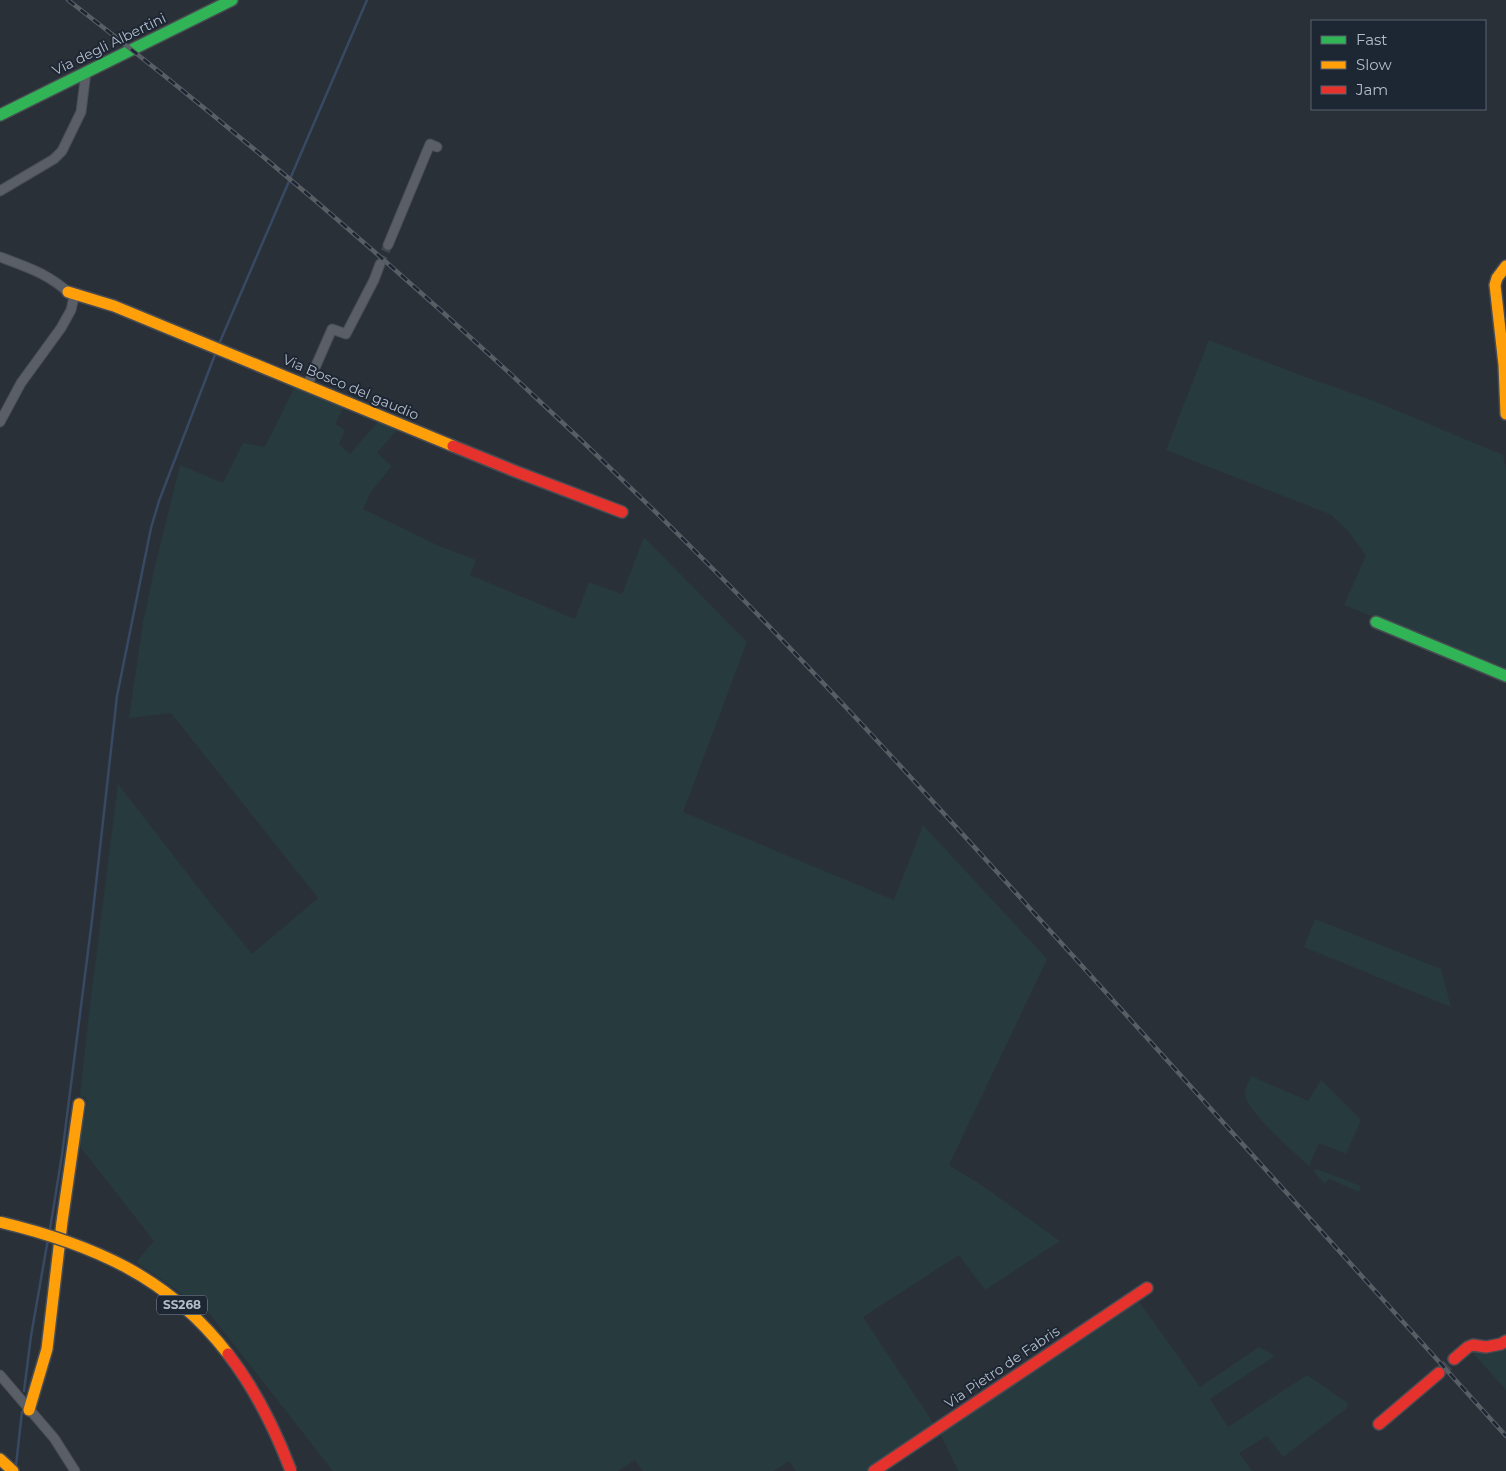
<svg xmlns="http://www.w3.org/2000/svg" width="1506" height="1471" viewBox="0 0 1506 1471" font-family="Montserrat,sans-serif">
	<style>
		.green { fill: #273a3e }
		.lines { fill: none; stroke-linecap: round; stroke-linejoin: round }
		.stream { stroke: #384963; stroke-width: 2.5 }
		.street-tunnel { stroke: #3f454e; stroke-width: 9; stroke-dasharray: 9 4.5; stroke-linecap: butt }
		.secondary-tunnel { stroke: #3f454e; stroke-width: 12; stroke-dasharray: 12 6; stroke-linecap: butt }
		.street-casing { stroke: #484c53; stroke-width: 11 }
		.fast-casing { stroke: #484c53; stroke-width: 14 }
		.slow-casing { stroke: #484c53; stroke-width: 14 }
		.jam-casing { stroke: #484c53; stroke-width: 14 }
		.street { stroke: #5a5e66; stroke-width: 9 }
		.fast { stroke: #30b455; stroke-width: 11 }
		.slow { stroke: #ff9f0a; stroke-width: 11 }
		.jam { stroke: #e5322d; stroke-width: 11 }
		.rail-casing { stroke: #595d64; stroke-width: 4.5 }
		.rail { stroke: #1d2633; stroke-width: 2.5; stroke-dasharray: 8; stroke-linecap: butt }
		.slow-bridge-casing { stroke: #474c53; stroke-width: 14; stroke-linecap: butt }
		.jam-bridge-casing { stroke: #474c53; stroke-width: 14; stroke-linecap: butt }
		.slow-bridge { stroke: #ff9f0a; stroke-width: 11 }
		.jam-bridge { stroke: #e5322d; stroke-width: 11 }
		.labels { text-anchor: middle; stroke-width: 4; stroke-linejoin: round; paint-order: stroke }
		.shield { fill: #1d2633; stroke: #878f9c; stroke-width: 1 }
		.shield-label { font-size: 12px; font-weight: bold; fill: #b4bcc9 }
		.street-label { font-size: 14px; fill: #b4bcc9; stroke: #1d2633 }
	</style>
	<rect width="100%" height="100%" fill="#2a3038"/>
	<!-- green -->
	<path class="green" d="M1209 340 1297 374 1374 401 1503 455 1506 470V671L1344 605 1366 555 1348 531 1332 515 1166 450Z
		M296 384 345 405 335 424 345 430 339 444 350 454 381 418 400 426 377 453 392 466 371 492 363 509 437 545 476 560 470 575 575 619 589 582 622 594 644 537 747 642 683 812 894 900 923 825 1047 959 949 1165 983 1186 1060 1241 985 1290 959 1255 863 1317 934 1424 931 1430 866 1471H796L789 1461 774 1471H643L635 1460 618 1471H333L198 1299 192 1303 178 1291 136 1262 154 1241 78 1144C80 1133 89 1106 86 1097L80 1096 88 1022 118 784 211 904 252 954 318 898 171 713 129 718 143 623 154 570 180 465 223 483 243 443 265 447Z
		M1315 919 1441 969 1451 1007 1304 947Z
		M1251 1076 1308 1101 1321 1080 1361 1120 1346 1154 1319 1143 1309 1166C1296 1154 1245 1110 1245 1094 1245 1089 1249 1081 1251 1076Z
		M1317 1169 1361 1186 1359 1192 1329 1179 1325 1184 1313 1171Z
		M1137 1299 1200 1387 1259 1347 1275 1356 1210 1399 1228 1427 1307 1375 1348 1403 1347 1408 1283 1457 1267 1436 1239 1453 1252 1471H958L939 1431Z
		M1506 1344V1390L1471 1351Z"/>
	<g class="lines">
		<!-- stream -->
		<path class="stream" d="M219 344 367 0
			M50 1229 62 1155 92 920 117 696 151 528 159 501 216 352
			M24 1391 31 1336 48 1239
			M16 1465 22 1412"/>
		<!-- street-tunnel -->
		<path class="street-tunnel" d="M380 264 388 245"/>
		<!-- secondary-tunnel -->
		<path class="secondary-tunnel" d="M1439 1373 1454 1359"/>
		<!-- street casing -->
		<g class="street-casing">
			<path id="street" d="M0 191 54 159 62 151 81 112 86 72
				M388 245 430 144 437 147
				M0 257C30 268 49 274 74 297L71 310 61 328 21 383 0 422
				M307 386 332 329 346 334 374 280 380 264
				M0 1375 54 1438 75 1471"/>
		</g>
		<!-- fast casing -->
		<g class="fast-casing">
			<path id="fast" d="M0 115 232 0
				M1376 622 1506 676"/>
		</g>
		<!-- slow casing -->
		<g class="slow-casing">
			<path id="slow" d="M1506 266 1497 278 1495 285 1504 365 1506 414
				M68 292 114 306 453 446
				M29 1410 47 1349 62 1222 79 1104
				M0 1459 13 1471"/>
		</g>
		<!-- jam casing -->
		<g class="jam-casing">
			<path id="jam" d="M453 446 517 472 622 512
				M1454 1359 1468 1347 1473 1345 1486 1347 1501 1344 1506 1341
				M1379 1424 1439 1373
				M874 1471 1147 1288"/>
		</g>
		<!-- street -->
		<use href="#street" class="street"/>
		<!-- fast -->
		<use href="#fast" class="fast"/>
		<!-- slow -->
		<use href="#slow" class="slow"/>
		<!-- jam -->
		<use href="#jam" class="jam"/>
		<!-- rail casing -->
		<g class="rail-casing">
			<path id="rail" d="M68 0C287 169 494 351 690 546 823 678 948 818 1074 957 1218 1117 1362 1276 1506 1436"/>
		</g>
		<!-- rail -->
		<use href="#rail" class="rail"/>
		<!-- slow-bridge casing -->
		<g class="slow-bridge-casing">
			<path id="slow-bridge" d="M0 1222C92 1244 169 1277 228 1354"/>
		</g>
		<!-- jam-bridge casing -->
		<g class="jam-bridge-casing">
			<path id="jam-bridge" d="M228 1354C256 1390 275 1429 291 1471"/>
		</g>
		<!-- slow-bridge -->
		<use href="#slow-bridge" class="slow-bridge"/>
		<!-- jam-bridge -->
		<use href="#jam-bridge" class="jam-bridge"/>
	</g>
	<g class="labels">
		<!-- shield labels -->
		<rect class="shield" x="157" y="1295.5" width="50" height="19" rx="4"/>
		<g class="shield-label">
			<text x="182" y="1309">SS268</text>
		</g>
		<!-- street labels -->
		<g class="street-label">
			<text transform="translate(109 44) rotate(-26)" y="5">Via degli Albertini</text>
			<text transform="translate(351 387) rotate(23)" y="5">Via Bosco del gaudio</text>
			<text transform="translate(1002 1367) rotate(-34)" y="5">Via Pietro de Fabris</text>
		</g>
	</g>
	<!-- legend -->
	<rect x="1311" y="20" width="175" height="90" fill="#1d2633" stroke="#59626f"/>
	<rect x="1321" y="36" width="25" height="8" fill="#30b455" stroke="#59626f"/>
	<text x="1356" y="45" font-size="15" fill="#b4bcc9">Fast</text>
	<rect x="1321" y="61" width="25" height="8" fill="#ff9f0a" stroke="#59626f"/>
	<text x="1356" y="70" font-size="15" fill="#b4bcc9">Slow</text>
	<rect x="1321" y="86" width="25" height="8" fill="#e5322d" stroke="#59626f"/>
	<text x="1356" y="95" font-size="15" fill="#b4bcc9">Jam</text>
</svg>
